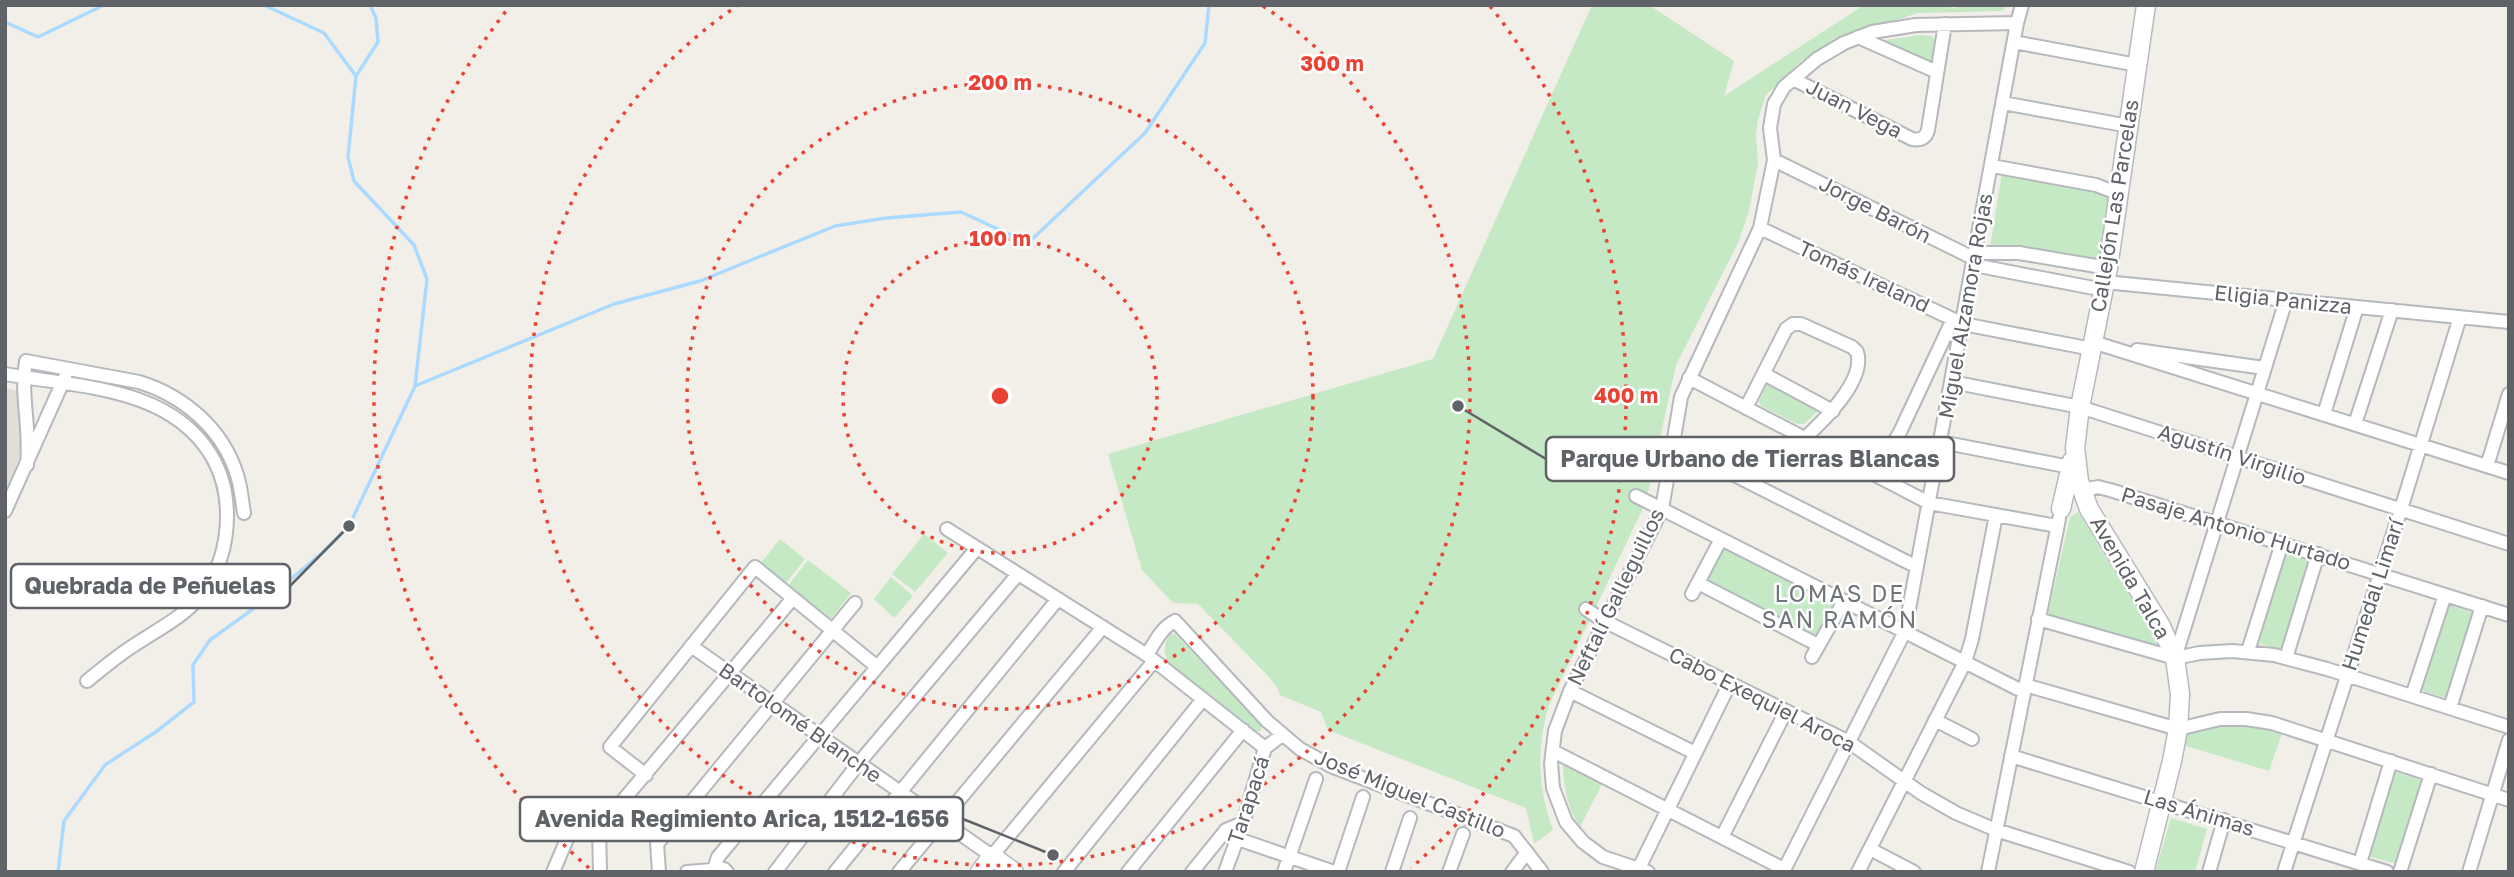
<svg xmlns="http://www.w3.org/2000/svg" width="2514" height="877" viewBox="0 0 2514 877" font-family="'Golos Text',sans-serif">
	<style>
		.education { fill: #e1ded6 }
		.green { fill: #c5e8c5 }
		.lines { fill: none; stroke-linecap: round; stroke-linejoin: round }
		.stream { stroke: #aadaff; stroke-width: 3.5 }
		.street-casing { stroke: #b5b8bc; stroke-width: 16 }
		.secondary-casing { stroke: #b6babf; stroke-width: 21 }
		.street { stroke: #fff; stroke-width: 12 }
		.secondary { stroke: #fff; stroke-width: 18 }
		.ring { fill: none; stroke: #ea4335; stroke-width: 3.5; stroke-dasharray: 3.5 7 }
		.labels { text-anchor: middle; stroke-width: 5; stroke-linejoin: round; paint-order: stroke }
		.street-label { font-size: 21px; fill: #5f6368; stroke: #fff }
		.neighbourhood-label { font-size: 23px; letter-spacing: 2px; fill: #70757a; stroke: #fff }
		.centre { fill: #ea4335; stroke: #fff; stroke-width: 3.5 }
		.ring-label { font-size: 21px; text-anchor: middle; font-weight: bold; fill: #ea4335; stroke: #fff; stroke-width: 5; stroke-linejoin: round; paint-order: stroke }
		.leader { fill: none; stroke: #5f6368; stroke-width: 2.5 }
		.callout-dot { fill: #5f6368; stroke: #fff; stroke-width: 2.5 }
		.callout { fill: #fff; stroke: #5f6368; stroke-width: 2.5 }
		.callout-label { font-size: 23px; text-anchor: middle; font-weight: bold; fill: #5f6368 }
	</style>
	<rect width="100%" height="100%" fill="#f1efe8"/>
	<!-- education -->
	<path class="education" d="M5 388 17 391 22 453 5 490Z"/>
	<!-- green -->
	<path class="green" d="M1592 5H1649L1734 61 1724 96 1864 5H1947L1955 9 1960 5H2009L2002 11 1917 13 1890 23 1858 31 1835 40 1801 61 1766 95 1758 119 1756 135 1758 163 1749 211 1738 243 1676 365 1646 502 1549 705C1536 748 1538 789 1553 830L1534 844 1526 808 1328 730 1321 712 1280 695 1277 687 1268 676 1198 604 1173 603 1142 570 1108 454 1433 359Z
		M1919 35 1932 36 1935 40 1934 64 1881 41Z
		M2002 172 2087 186 2111 201 2103 262 2016 246 1990 248Z
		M1769 381 1820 409 1804 424H1797L1761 406 1759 401Z
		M2078 512 2164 651 2048 614 2070 517Z
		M924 534 948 553 915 592 892 574Z
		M780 539 805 559 786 583 761 563Z
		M1724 547 1834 605 1816 639 1706 582Z
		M2286 551 2310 558 2281 649 2259 644Z
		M808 560 851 593 830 620 788 586Z
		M891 577 913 596 894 618 874 599Z
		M2447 604 2473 613 2446 698 2420 690Z
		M1170 634H1175L1262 726 1261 731H1256L1174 669C1164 658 1161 647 1170 634Z
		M2219 725 2255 728 2282 733 2269 771 2183 745 2190 729Z
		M1563 762 1603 782 1580 827C1567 807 1563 786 1563 762Z
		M2392 771 2421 780 2397 864 2367 856Z
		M2171 818 2207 829 2195 872H2155Z"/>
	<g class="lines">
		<!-- stream -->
		<path class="stream" d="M264 5 324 33 356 76
			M5 22 38 37 104 5
			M415 386 614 304 700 281 835 226 886 218 961 212 1028 243 1145 133 1205 43 1209 5
			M58 872 64 821 105 765 157 731 194 702 193 665 210 640 267 599 322 553 349 526 415 386 427 279 414 245 354 181 348 157 356 76 378 42 376 18 370 5"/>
		<!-- street casing -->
		<g class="street-casing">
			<path id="street" d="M1858 37 1937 72
				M2014 42 2137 65
				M1793 79 1912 139C1920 141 1926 138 1928 130L1945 24
				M2003 103 2129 126
				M1774 160 1975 259
				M1992 166 2096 185 2119 194
				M1760 228 1963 324 2092 349
				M1976 253H2019L2108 268
				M1974 265 2104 290
				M2105 282 2509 322
				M2093 342 2509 473
				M2137 350 2264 368
				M5 374C76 387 169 386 211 455 222 473 227 494 227 516 227 545 218 577 198 599 180 619 155 631 133 646 117 656 102 669 87 681
				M1764 374 1833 411
				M1689 378 1929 503 2057 526
				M1952 382 2080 407 2509 544
				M1746 408 1786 329 1793 324H1801L1852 347 1857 352C1866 380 1824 420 1805 438
				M2324 414 2357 307
				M2355 424 2392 310
				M1941 442 2070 467
				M1673 444 1917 567
				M27 465C31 430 20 395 26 361L139 382C184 396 223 429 237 475 241 487 242 501 244 513
				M2487 466 2509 394
				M1861 467 1894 442 1900 432 1953 319
				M2082 490 2098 487 2110 490 2509 615
				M1636 496 2024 692
				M5 511 65 377
				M947 529 1147 655 1265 748
				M1698 583 1818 645
				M1692 594 1721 539
				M1586 609 1604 621 1849 742 1921 793 1956 813 1996 830 2129 872
				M2038 619 2175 658 2200 653 2232 651 2274 655 2327 669 2509 727
				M691 646 992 856 1154 661
				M2248 651 2282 543
				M1147 655C1155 642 1161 628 1175 621L1267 721 1300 749 1333 767 1514 836 1542 872
				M1812 657 1844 601
				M2175 658 2286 300
				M2286 658 2318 554
				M2025 685 2178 729 2220 719H2246L2272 723 2509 800
				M1570 691 1695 753
				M2412 696 2445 595
				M2450 708 2482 606
				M1935 720 1972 739
				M1553 751 1784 869
				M2011 756 2387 872
				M646 775 610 747 755 567 876 666
				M1722 837 1786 711
				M1238 839 1334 872
				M1870 849 1914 872
				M2360 863 2391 761
				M1639 868 1730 683
				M553 872 570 832
				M600 872 599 829 793 598
				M659 872 657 844 855 603
				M687 872 724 869 727 872
				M713 872 718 857 977 548
				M775 872 858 764 1018 574
				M835 872 1058 599
				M899 872 1103 627
				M1064 872 1203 699
				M1128 872 1243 730
				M1192 872 1226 830 1243 823
				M1225 872 1243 823 1265 748 1282 735
				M1284 872 1316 779
				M1338 872 1363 797
				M1392 872 1410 818
				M1449 872 1463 834
				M1512 872 1527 852
				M1648 872 1603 857 1583 842 1566 822 1553 788 1551 763 1555 731 1570 691 1662 509 1681 397 1760 228 1774 160 1770 128 1774 104 1784 87 1817 59 1844 43 1872 32 1916 25 2017 23
				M1783 872 1905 631 2017 23 2022 5
				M1858 872 1965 662 1972 639 1996 515
				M1988 872 2059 519
				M2209 872 2224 820
				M2284 872 2401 509 2460 317
				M2400 872 2431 774
				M2469 872 2509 740"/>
		</g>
		<!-- secondary casing -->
		<g class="secondary-casing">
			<path id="secondary" d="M2061 509 2072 461
				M980 872 992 856 1014 872
				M2144 872 2172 761 2178 729 2180 694 2175 658 2161 626 2089 509 2079 481 2075 448 2080 407 2108 268 2146 5"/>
		</g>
		<!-- street -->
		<use href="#street" class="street"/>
		<!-- secondary -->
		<use href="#secondary" class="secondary"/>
	</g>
	<!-- distance rings -->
	<g class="ring">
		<circle cx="1000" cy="396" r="157"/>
		<circle cx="1000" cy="396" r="313"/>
		<path d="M1263 6A470 470 0 1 1 737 6"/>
		<path d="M589 868A626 626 0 0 1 510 6M1490 6A626 626 0 0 1 1411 868"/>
	</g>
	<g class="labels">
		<!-- street labels -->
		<g class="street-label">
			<text transform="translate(1854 109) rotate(27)" y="7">Juan Vega</text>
			<text transform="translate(2115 206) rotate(-81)" y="7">Callejón Las Parcelas</text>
			<text transform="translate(1875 210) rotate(27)" y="7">Jorge Barón</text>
			<text transform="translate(1864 277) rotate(25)" y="7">Tomás Ireland</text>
			<text transform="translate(2283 300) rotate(6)" y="7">Eligia Panizza</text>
			<text transform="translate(1966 306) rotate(-80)" y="7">Miguel Alzamora Rojas</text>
			<text transform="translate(2232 455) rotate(18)" y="7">Agustín Virgilio</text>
			<text transform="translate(2236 529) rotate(17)" y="7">Pasaje Antonio Hurtado</text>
			<text transform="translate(2130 578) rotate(60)" y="7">Avenida Talca</text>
			<text transform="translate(2373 595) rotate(-72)" y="7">Humedal Limarí</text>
			<text transform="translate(1616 597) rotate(-64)" y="7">Neftalí Galleguillos</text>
			<text transform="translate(1762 700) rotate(27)" y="7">Cabo Exequiel Aroca</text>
			<text transform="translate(800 723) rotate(35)" y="7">Bartolomé Blanche</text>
			<text transform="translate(1410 794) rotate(22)" y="7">José Miguel Castillo</text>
			<text transform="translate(1249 800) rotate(-72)" y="7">Tarapacá</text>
			<text transform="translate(2199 813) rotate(17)" y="7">Las Ánimas</text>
		</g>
		<!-- neighbourhood labels -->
		<g class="neighbourhood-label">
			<text x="1840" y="602">LOMAS DE<tspan x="1840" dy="26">SAN RAMÓN</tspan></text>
		</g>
	</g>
	<circle cx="1000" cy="396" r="10" class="centre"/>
	<g class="ring-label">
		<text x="1332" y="71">300 m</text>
		<text x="1000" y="90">200 m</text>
		<text x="1000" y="246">100 m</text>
		<text x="1626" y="403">400 m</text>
	</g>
	<!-- callouts -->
	<path class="leader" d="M1458 406L1546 459M349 526L290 586M1053 855L963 819"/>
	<g class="callout-dot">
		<circle cx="1458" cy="406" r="7"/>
		<circle cx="349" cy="526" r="7"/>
		<circle cx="1053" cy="855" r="7"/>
	</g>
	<g class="callout">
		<rect x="1546" y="437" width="408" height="44" rx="7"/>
		<rect x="11" y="564" width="279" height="44" rx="7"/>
		<rect x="520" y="797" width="443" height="44" rx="7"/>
	</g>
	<g class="callout-label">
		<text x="1750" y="467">Parque Urbano de Tierras Blancas</text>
		<text x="150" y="594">Quebrada de Peñuelas</text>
		<text x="742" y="827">Avenida Regimiento Arica, 1512-1656</text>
	</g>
	<!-- border -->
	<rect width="2514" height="877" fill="none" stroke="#5f6368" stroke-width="14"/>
</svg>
